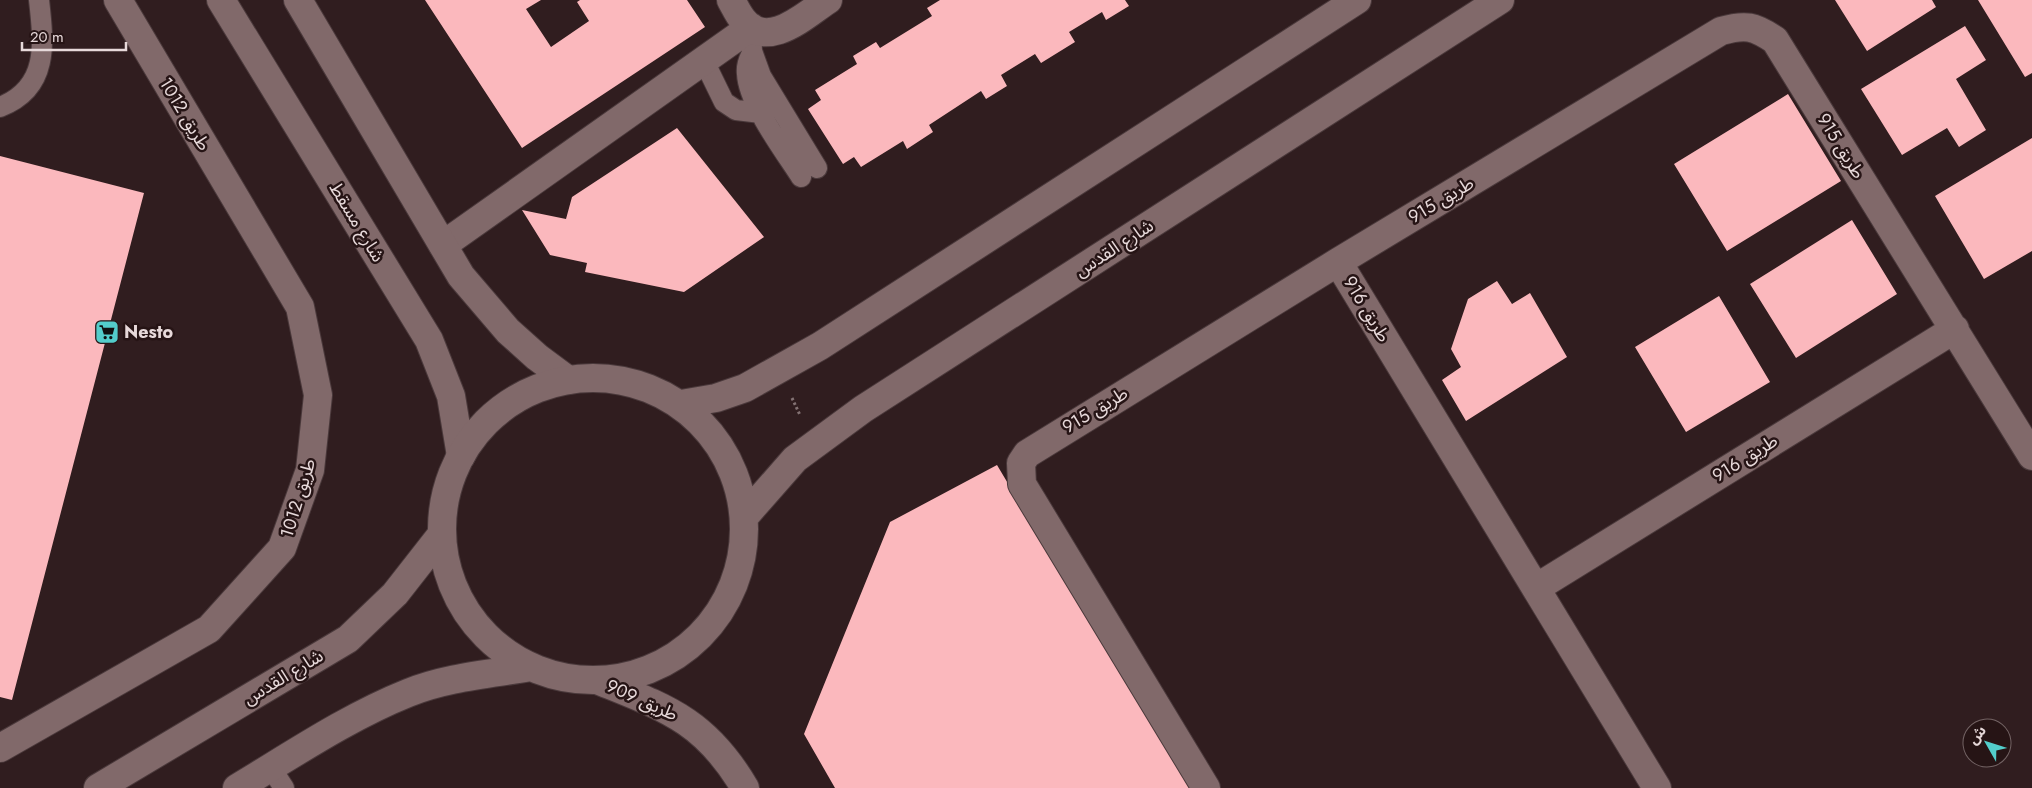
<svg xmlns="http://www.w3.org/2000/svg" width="2032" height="788" viewBox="0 0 2032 788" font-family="Jost,'Noto Sans Arabic',sans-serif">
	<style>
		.building { fill: #fbb8bd }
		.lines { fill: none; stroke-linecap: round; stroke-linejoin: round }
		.service-casing { stroke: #4a393b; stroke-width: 22 }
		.minor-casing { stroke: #4a393b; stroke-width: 30 }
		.tertiary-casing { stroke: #4a393b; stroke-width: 30 }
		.secondary-casing { stroke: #4a393b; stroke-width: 30 }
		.path { stroke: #837273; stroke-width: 3; stroke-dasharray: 2.5 2.5; stroke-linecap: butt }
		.service { stroke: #81696a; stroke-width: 20 }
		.minor { stroke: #81696a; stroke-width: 28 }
		.tertiary { stroke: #81696a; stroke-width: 28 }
		.secondary { stroke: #81696a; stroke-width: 28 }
		.labels { text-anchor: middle; stroke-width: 5; stroke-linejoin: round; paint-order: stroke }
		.street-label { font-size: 18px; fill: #e7d9da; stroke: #261415 }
		.poi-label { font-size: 18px; font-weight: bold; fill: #e7d9da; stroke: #261415; text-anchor: start }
	</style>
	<rect width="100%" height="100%" fill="#301d1f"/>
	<!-- building -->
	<path class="building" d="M425 0H541L526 9 551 47 589 21 577 2 580 0H687L705 27 522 148Z
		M940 0H1125L1129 6 1106 20 1102 12 1069 32 1075 42 1041 63 1035 54 1001 75 1007 86 986 99 981 91 929 125 933 132 907 149 903 141 861 167 854 157 843 164 808 109 821 100 815 90 857 64 853 56 876 42 880 48 932 16 927 8Z
		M1835 0H1932L1936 7 1867 51Z
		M1978 0H2032V73L2025 77Z
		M1965 26 1986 60 1956 79 1986 130 1959 147 1947 128 1902 155 1861 89Z
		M1788 94 1841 181 1727 251 1674 164Z
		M677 128 764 237 684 292 585 272 587 263 550 255 522 210 566 219 572 197Z
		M2032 138V251L1984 279 1935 196Z
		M0 156 144 193 12 700 0 697Z
		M1852 220 1897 294 1796 358 1750 284Z
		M1497 281 1512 304 1530 293 1567 357 1466 421 1442 380 1461 367 1451 349 1468 299Z
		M1719 296 1770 382 1686 432 1635 347Z
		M997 465 1190 788H835L804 734 890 522Z"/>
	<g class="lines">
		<!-- service casing -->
		<g class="service-casing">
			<path id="service" d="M751 27 752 51 761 76 817 168
				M751 55C748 61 746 67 747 74 748 103 785 152 801 177
				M704 61 724 102 736 110 761 113
				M0 107C49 88 44 44 39 0
				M271 768 284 788"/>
		</g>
		<!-- minor casing -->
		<g class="minor-casing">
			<path id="minor" d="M731 0C735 7 738 14 743 20 768 51 805 15 828 0
				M443 245 751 27
				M1338 262 1657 788
				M1536 588 1955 329
				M597 680C666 708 705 720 745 788
				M0 748 209 629 282 548 310 470 318 395 300 307 118 0
				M1206 788 1022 484 1021 463 1027 454 1338 262 1721 31C1746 24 1754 26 1775 40L2032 456"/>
		</g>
		<!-- tertiary casing -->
		<g class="tertiary-casing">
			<path id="tertiary" d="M221 0 429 340 451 396 461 456
				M298 0 461 276 508 331 537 357 568 380"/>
		</g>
		<!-- secondary casing -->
		<g class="secondary-casing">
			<path id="secondary" d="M442 529a151 151 0 1 1 302 0a151 151 0 1 1-302 0Z
				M681 404 716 398 745 388 820 346 1357 0
				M745 516 795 459 863 409 1500 0
				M98 788 348 639 395 594 442 534
				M237 788C292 755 348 717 408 693 447 677 491 674 532 667"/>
		</g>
		<!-- path -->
		<path class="path" d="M792 398 800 415"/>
		<!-- service -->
		<use href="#service" class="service"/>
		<!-- minor -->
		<use href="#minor" class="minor"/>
		<!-- tertiary -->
		<use href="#tertiary" class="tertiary"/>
		<!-- secondary -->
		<use href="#secondary" class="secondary"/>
	</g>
	<!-- icons -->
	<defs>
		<g id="supermarket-square" transform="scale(1.25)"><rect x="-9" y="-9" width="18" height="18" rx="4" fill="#53cdcb" stroke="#261415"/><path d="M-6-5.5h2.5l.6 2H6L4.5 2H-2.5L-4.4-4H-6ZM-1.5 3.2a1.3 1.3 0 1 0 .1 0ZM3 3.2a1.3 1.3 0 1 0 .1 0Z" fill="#111"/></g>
	</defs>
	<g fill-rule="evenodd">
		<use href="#supermarket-square" x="107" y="332"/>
	</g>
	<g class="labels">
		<!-- street labels -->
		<g class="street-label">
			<text transform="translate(185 114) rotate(59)" y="6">طريق 1012</text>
			<text transform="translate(1841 146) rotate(58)" y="6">طريق 915</text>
			<text transform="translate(1441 200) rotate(-31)" y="6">طريق 915</text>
			<text transform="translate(357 222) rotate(59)" y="6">شارع مسقط</text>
			<text transform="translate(1114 248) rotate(-33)" y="6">شارع القدس</text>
			<text transform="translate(1367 309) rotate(59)" y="6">طريق 916</text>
			<text transform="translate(1095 410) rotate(-31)" y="6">طريق 915</text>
			<text transform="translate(1745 458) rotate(-32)" y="6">طريق 916</text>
			<text transform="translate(298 498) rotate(-73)" y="6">طريق 1012</text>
			<text transform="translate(283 677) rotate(-31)" y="6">شارع القدس</text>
			<text transform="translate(642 700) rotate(24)" y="6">طريق 909</text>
		</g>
		<!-- poi labels -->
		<g class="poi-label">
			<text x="124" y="338">Nesto</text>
		</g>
	</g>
	<!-- north arrow -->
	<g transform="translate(1987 743) rotate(309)"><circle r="24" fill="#261415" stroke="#736364"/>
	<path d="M0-4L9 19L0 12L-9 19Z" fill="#53cdcb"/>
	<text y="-8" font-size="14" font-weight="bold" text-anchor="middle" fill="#e7d9da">ش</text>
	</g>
	<!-- scale -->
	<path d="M22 42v8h104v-8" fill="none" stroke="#e7d9da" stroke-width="2.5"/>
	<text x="30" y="42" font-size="15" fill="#e7d9da" stroke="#261415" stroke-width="4" paint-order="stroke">20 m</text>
</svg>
